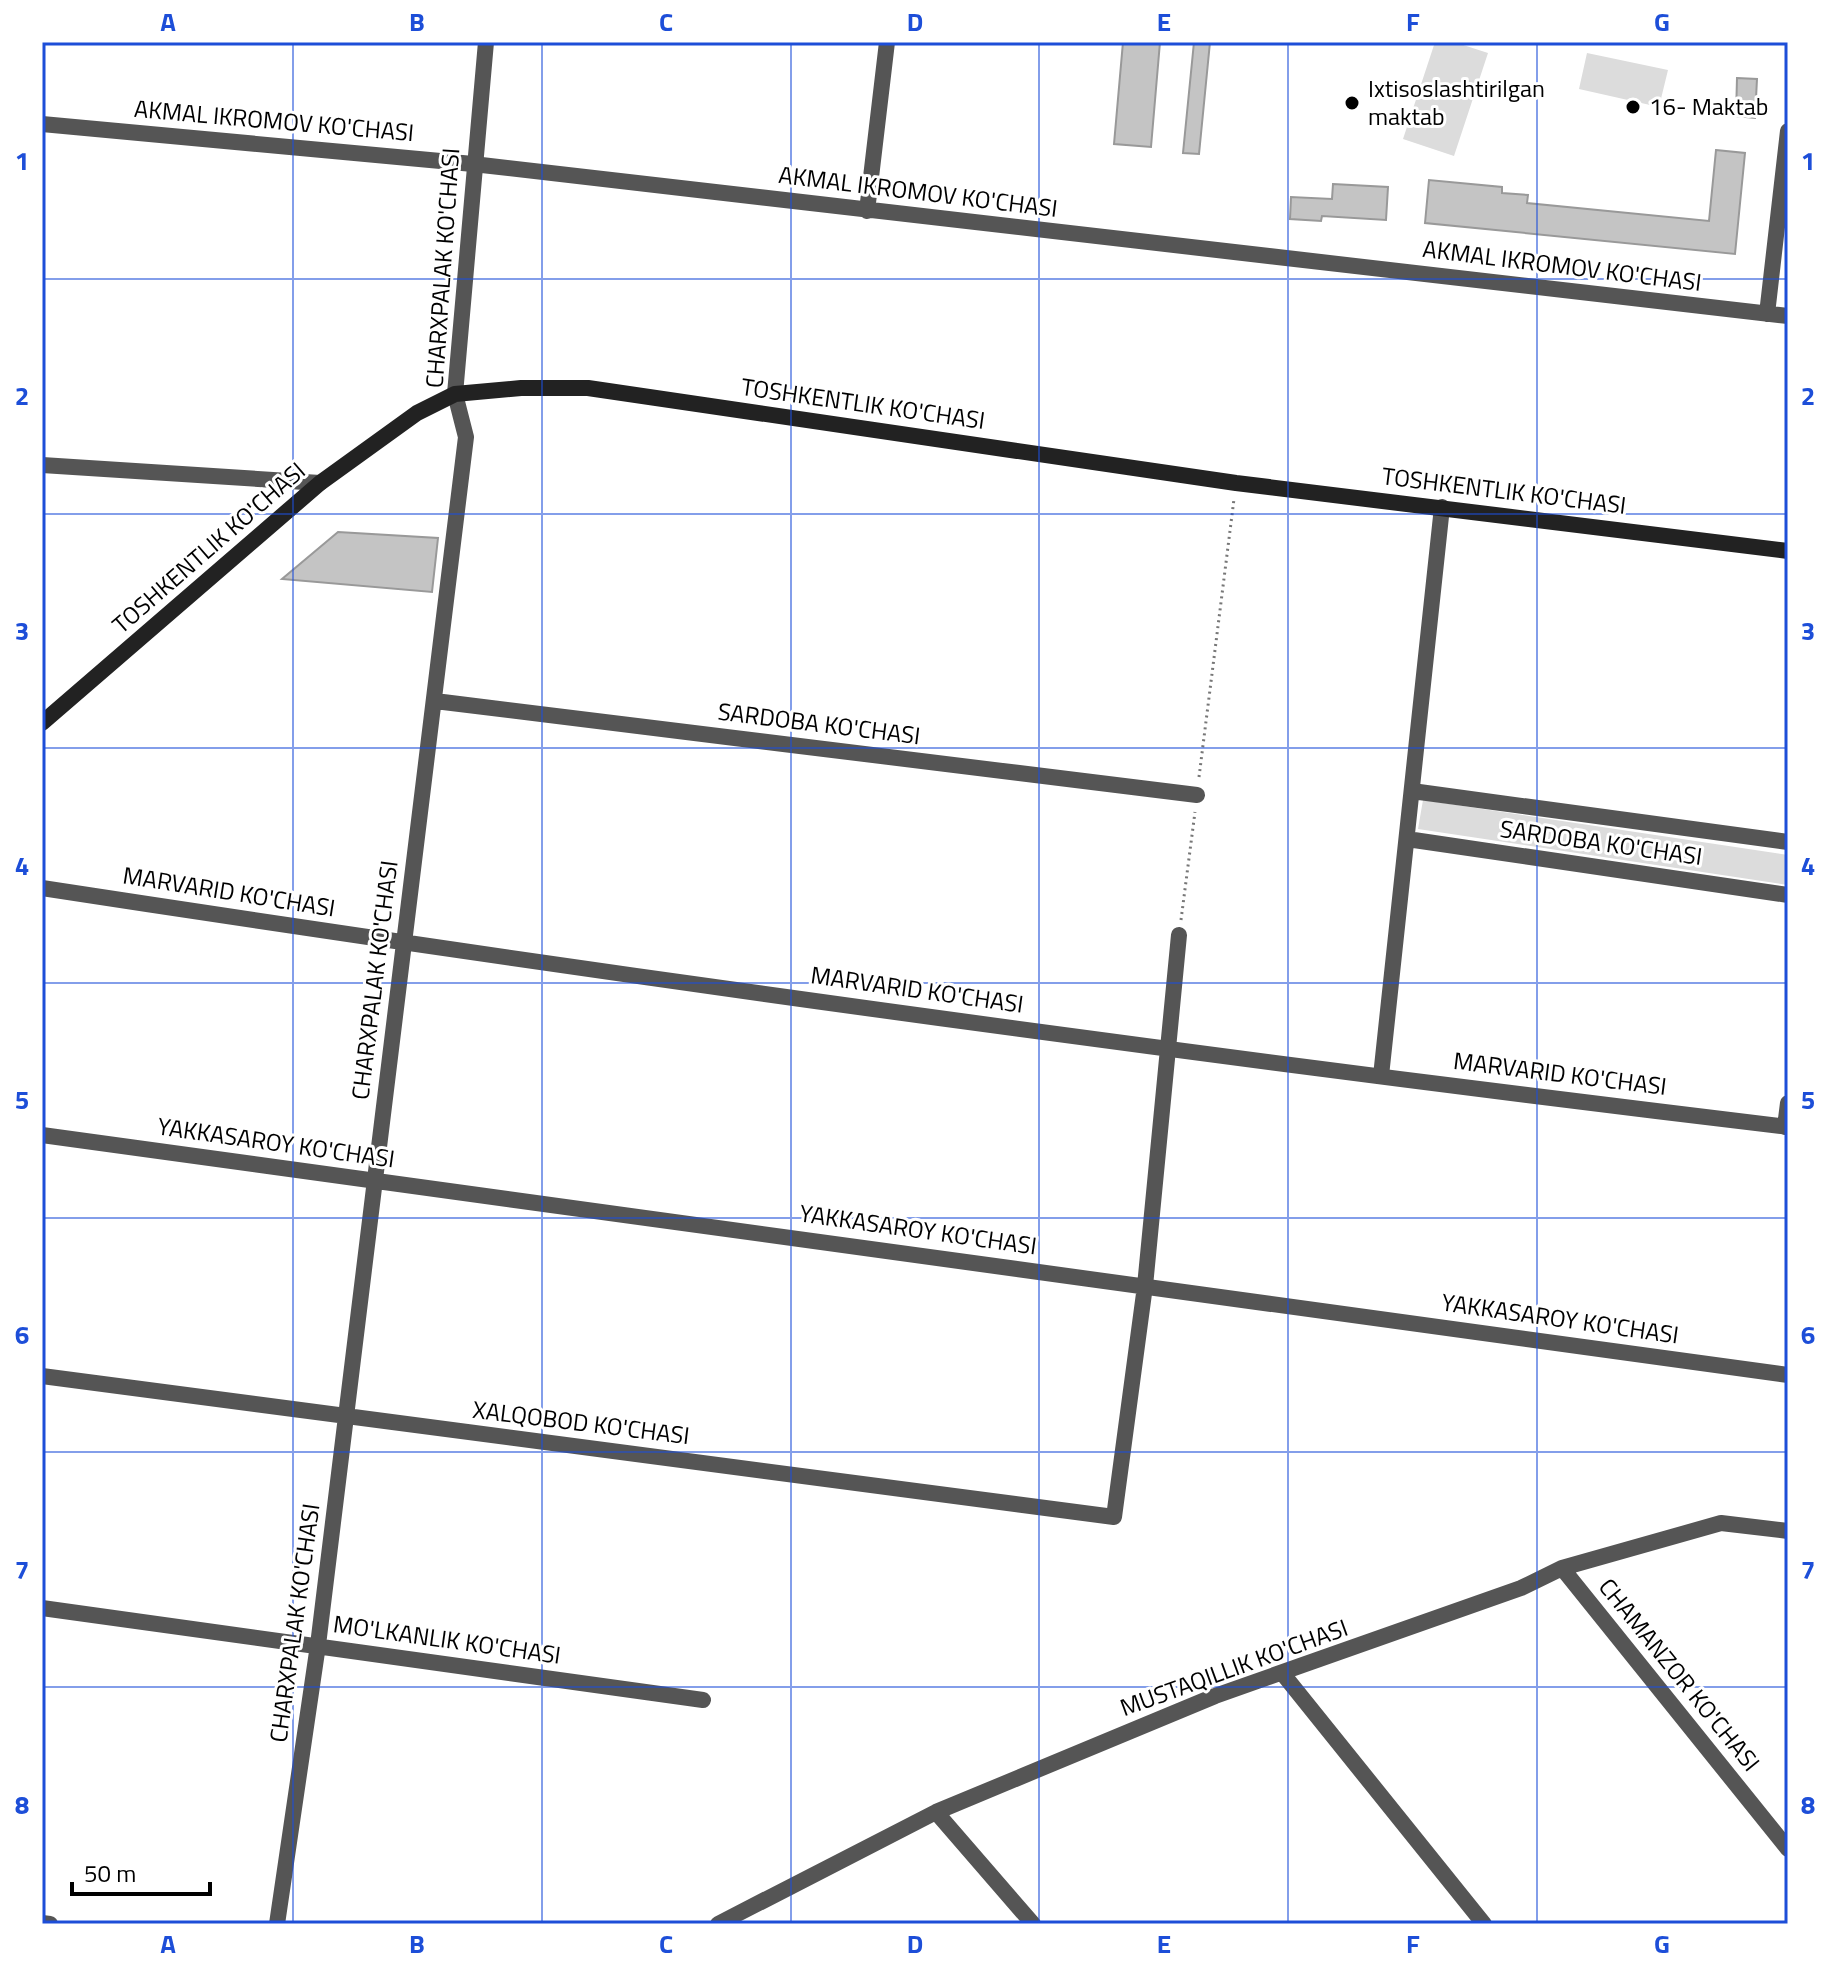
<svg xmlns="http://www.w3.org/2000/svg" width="1830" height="1966" viewBox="0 0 1830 1966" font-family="'Titillium Web',sans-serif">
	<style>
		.green { fill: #dcdcdc }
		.building { fill: #c4c4c4; stroke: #999; stroke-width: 2 }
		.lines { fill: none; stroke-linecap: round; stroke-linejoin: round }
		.path { stroke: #777; stroke-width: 3; stroke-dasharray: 2 4; stroke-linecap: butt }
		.street { stroke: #555; stroke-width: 16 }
		.secondary { stroke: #222; stroke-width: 16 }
		.grid { fill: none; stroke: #1d4ed8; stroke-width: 2; stroke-opacity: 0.55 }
		.poi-dot { fill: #000; stroke: #fff; stroke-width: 3 }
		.labels { text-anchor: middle; stroke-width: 6; stroke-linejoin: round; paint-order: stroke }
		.poi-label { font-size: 24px; fill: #000; stroke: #fff; text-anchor: start }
		.street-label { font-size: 24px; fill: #000; stroke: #fff }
		.neatline { fill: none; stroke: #1d4ed8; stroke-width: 3 }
		.grid-label { font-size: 26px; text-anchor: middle; font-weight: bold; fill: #1d4ed8 }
	</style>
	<rect width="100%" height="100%" fill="#fff"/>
	<!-- green -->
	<path class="green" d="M1435 42H1454L1488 53 1454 156 1403 139Z
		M1587 53 1668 70 1659 107 1579 89Z
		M1423 800 1788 855V885L1418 829Z"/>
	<!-- building -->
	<path class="building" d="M1123 42H1160L1151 147 1114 144Z
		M1194 42H1210L1199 154 1183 153Z
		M1737 78 1757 79 1755 118 1736 116Z
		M1716 150 1745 153 1735 254 1425 223 1429 180 1502 187V193L1528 195 1527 203 1709 221Z
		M1333 184 1388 187 1386 220 1322 216 1321 221 1290 219 1291 197 1332 199Z
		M338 532 438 538 432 592 282 579Z"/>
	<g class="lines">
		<!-- path -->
		<path class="path" d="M1199 777 1234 499
			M1181 920 1195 812"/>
		<!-- street -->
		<path class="street" d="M42 124 473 164 1788 316
			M867 211 887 42
			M1767 314 1788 131
			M42 465 320 483
			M435 701 1197 795
			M1412 791 1788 842
			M1407 839 1788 895
			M42 888C622 977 1205 1057 1788 1127
			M1381 1076 1442 507
			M1785 1127 1788 1103
			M42 1135 1788 1375
			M42 1376 1114 1517 1145 1286 1179 935
			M1562 1568 1788 1849
			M42 1608 703 1700
			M1283 1674 1484 1924
			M936 1812 1033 1924
			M42 1923 50 1924
			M277 1924 318 1645 466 437 455 394 486 42
			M718 1924 936 1812 1215 1696 1521 1588 1562 1568 1721 1523 1788 1531"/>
		<!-- secondary -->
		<path class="secondary" d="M42 723 320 483 417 413 455 394 521 388H588L1236 483 1788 551"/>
	</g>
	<!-- grid -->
	<path class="grid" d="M293 42V1924M542 42V1924M791 42V1924M1039 42V1924M1288 42V1924M1537 42V1924M42 279H1788M42 514H1788M42 748H1788M42 983H1788M42 1218H1788M42 1452H1788M42 1687H1788"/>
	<!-- markers -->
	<g class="poi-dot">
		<circle cx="1352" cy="103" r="8"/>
		<circle cx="1633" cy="107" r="8"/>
	</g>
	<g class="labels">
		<!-- poi labels -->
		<g class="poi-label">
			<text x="1368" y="97">Ixtisoslashtirilgan<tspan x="1368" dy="28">maktab</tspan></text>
			<text x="1649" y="115">16- Maktab</text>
		</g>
		<!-- street labels -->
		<g class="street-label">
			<text transform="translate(274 121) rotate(5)" y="8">AKMAL IKROMOV KO'CHASI</text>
			<text transform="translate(918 192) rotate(7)" y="8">AKMAL IKROMOV KO'CHASI</text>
			<text transform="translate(1562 266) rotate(7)" y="8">AKMAL IKROMOV KO'CHASI</text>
			<text transform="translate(443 268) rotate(-86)" y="8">CHARXPALAK KO'CHASI</text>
			<text transform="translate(863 404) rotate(8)" y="8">TOSHKENTLIK KO'CHASI</text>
			<text transform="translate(1504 491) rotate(7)" y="8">TOSHKENTLIK KO'CHASI</text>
			<text transform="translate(209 548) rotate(-41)" y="8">TOSHKENTLIK KO'CHASI</text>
			<text transform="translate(819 724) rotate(7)" y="8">SARDOBA KO'CHASI</text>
			<text transform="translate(1601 843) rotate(8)" y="8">SARDOBA KO'CHASI</text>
			<text transform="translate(229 892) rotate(9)" y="8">MARVARID KO'CHASI</text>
			<text transform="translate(375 980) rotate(-83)" y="8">CHARXPALAK KO'CHASI</text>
			<text transform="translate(917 990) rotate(8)" y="8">MARVARID KO'CHASI</text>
			<text transform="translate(1560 1074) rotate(7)" y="8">MARVARID KO'CHASI</text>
			<text transform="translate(276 1143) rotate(8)" y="8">YAKKASAROY KO'CHASI</text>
			<text transform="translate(918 1230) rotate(8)" y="8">YAKKASAROY KO'CHASI</text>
			<text transform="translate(1560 1319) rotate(8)" y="8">YAKKASAROY KO'CHASI</text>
			<text transform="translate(581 1423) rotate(7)" y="8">XALQOBOD KO'CHASI</text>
			<text transform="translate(295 1623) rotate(-82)" y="8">CHARXPALAK KO'CHASI</text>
			<text transform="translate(447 1640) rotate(8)" y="8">MO'LKANLIK KO'CHASI</text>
			<text transform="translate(1234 1668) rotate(-20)" y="8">MUSTAQILLIK KO'CHASI</text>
			<text transform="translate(1679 1675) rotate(51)" y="8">CHAMANZOR KO'CHASI</text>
		</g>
	</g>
	<!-- border -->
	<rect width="1830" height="1966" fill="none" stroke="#ffffff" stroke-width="88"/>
	<!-- scale -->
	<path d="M72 1882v12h138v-12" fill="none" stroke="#000000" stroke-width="4"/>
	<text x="84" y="1882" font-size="24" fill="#000000" stroke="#ffffff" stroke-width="6" paint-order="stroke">50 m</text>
	<rect x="44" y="44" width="1742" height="1878" class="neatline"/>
	<g class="grid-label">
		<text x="168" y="31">A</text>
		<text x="417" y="31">B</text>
		<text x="666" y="31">C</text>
		<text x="915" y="31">D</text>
		<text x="1164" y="31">E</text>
		<text x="1413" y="31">F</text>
		<text x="1662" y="31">G</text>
		<text x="22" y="170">1</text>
		<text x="1808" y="170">1</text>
		<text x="22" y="405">2</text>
		<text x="1808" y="405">2</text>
		<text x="22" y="640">3</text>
		<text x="1808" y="640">3</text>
		<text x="22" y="875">4</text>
		<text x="1808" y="875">4</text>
		<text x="22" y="1109">5</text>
		<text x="1808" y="1109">5</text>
		<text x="22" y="1344">6</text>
		<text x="1808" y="1344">6</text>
		<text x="22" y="1579">7</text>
		<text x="1808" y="1579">7</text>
		<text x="22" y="1814">8</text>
		<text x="1808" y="1814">8</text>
		<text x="168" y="1953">A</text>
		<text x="417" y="1953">B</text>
		<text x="666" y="1953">C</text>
		<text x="915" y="1953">D</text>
		<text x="1164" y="1953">E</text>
		<text x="1413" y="1953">F</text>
		<text x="1662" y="1953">G</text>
	</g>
</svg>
